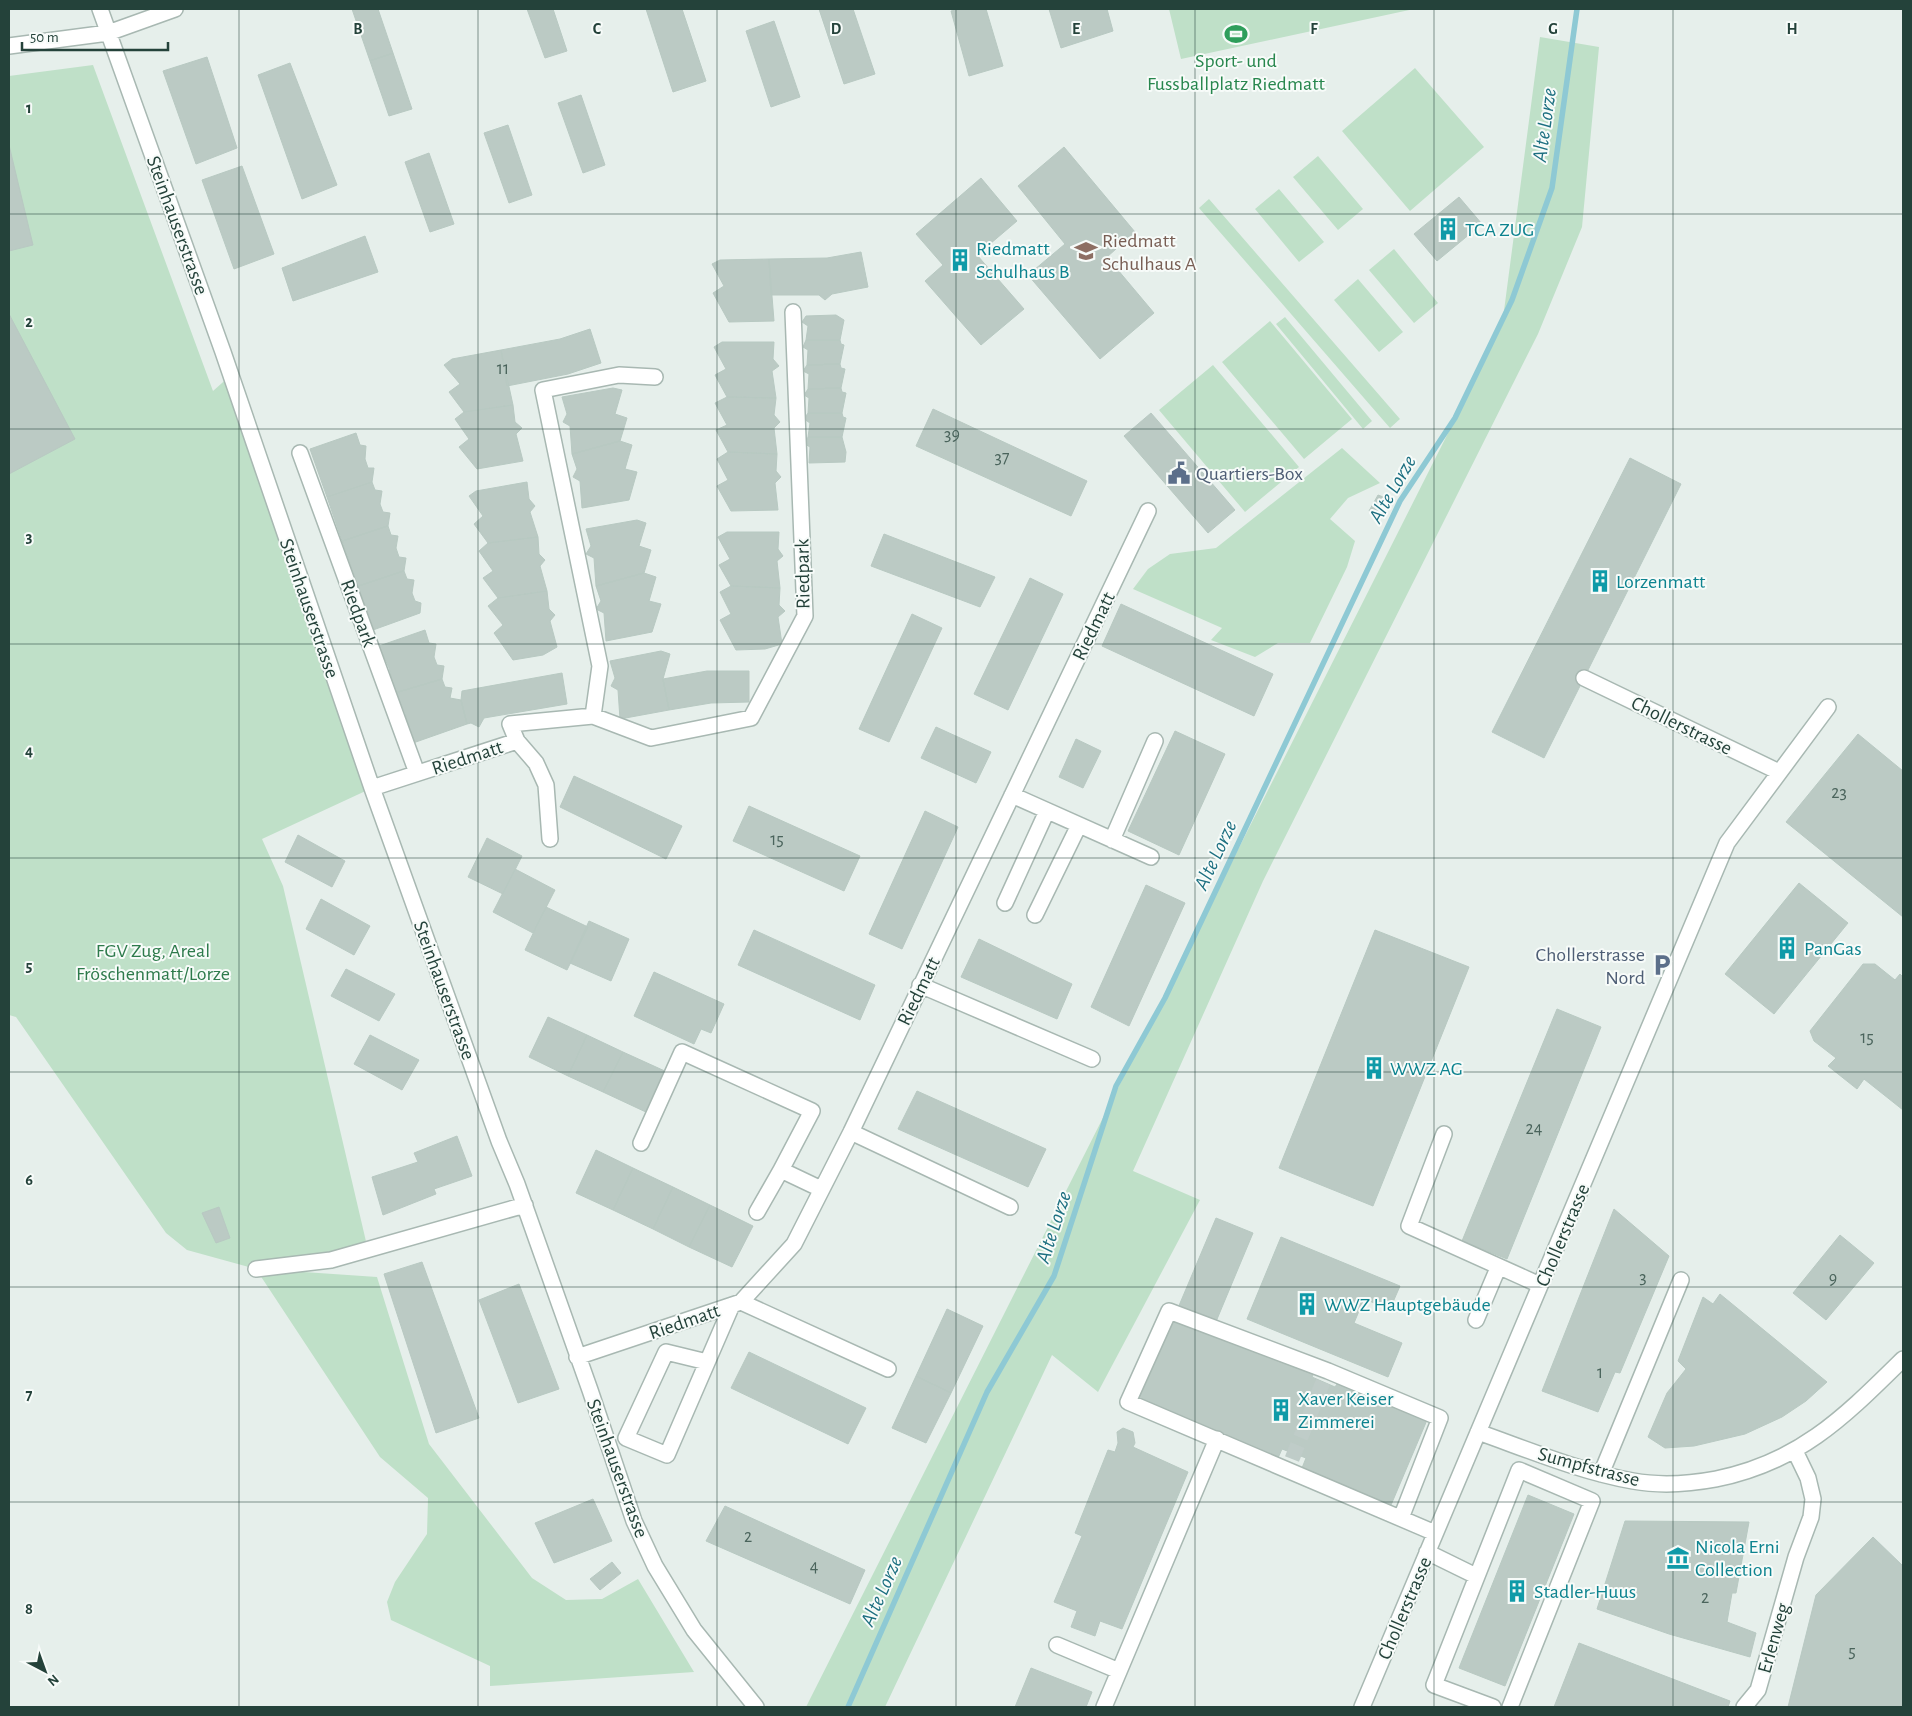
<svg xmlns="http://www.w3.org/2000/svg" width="1912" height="1716" viewBox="0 0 1912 1716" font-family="'Alegreya Sans',sans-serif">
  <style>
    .green { fill: #bfe0c8 }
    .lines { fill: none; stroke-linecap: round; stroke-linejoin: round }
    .stream { stroke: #8ec9d4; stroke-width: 5.5 }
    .building { fill: #bbcac4; stroke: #b8c9c2 }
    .minor-tunnel { stroke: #bfccc8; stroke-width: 15; stroke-dasharray: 15 8; stroke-linecap: butt }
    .minor-casing { stroke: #a8b8b2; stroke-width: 18 }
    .minor { stroke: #fff; stroke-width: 15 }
    .grid { fill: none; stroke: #24423a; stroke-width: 1; stroke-opacity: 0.55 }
    .labels { text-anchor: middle; stroke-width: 4; stroke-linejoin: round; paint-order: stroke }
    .number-label { font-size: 18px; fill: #4a645c }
    .leisure-label { font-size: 20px; fill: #27864d; stroke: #f7fbf9 }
    .street-label { font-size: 20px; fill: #24423a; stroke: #f7fbf9 }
    .culture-label { font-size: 20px; fill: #0d838f; stroke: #f7fbf9; text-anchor: start }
    .education-label { font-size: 20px; fill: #785e54; stroke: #f7fbf9; text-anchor: start }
    .service-label { font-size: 20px; fill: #4e5e75; stroke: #f7fbf9; text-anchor: start }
    .park-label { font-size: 20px; fill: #2d7a4b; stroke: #f7fbf9 }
    .water-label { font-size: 21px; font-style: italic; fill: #1c6f80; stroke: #f7fbf9 }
    .grid-label { font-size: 16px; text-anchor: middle; font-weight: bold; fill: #24423a; stroke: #f7fbf9; stroke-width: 4; stroke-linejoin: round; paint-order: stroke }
  </style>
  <rect width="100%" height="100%" fill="#e6efeb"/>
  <!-- green -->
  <path class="green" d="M1169,9h245l-233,50z
    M1540,37l59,10 -17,180 -44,107 -275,547 -130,290 67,29 -102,192 -46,-37 -167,352h-79l696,-1381z
    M93,65l120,326 18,-16 141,413 -110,51 21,47 85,364 -108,19 117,8 52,167 103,134 34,22 36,-1 36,-20 56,93 -204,14v-20l-99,-46 -4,-18 8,-20 32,-48 1,-36 -48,-41 -124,-188 -69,-19 -21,-17 -150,-216 -7,-2v-939z
    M1415,68l69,79 -74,64 -68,-80z
    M1318,156l45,53 -25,21 -45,-53z
    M1279,189l45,53 -25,20 -44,-53z
    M1209,199l191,220 -10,9 -191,-220z
    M1394,249l44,54 -24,20 -45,-53z
    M1358,279l45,53 -24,20 -45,-52z
    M1285,317l87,104 -9,8 -87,-105z
    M1270,321l82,98 -48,40 -82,-97z
    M1213,365l86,102 -54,45 -86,-102z
    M1342,448l38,35 -32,15 -18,21 25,22 -8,26 -37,76h-32l-23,14 -44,-17 11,-12 -89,-39 15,-20 22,-15 46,-6z"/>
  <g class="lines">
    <!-- stream -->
    <path class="stream" d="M848,1707l139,-315 67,-116 62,-190 49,-88 235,-497 55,-83 57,-118 40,-112 25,-179"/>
  </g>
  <!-- building -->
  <path class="building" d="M352,9h26l15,44 -23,8z
    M527,9h26l14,42 -22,7z
    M646,9h36l24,72 -33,11z
    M819,9h34l22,65 -31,10z
    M960,9h26l17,57 -34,10 -18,-65z
    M1049,9h58l6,22 -52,17z
    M774,21l26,76 -29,10 -25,-76z
    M393,53l19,56 -23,7 -19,-55z
    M207,57l30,91 -41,16 -33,-93z
    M290,63l47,122 -35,14 -44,-124z
    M581,95l24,70 -22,8 -25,-70z
    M508,125l24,70 -23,8 -25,-70z
    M9,145l24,100 -24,6z
    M1064,147l71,85 -28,25 47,56 -54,46 -72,-84 37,-31 -47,-58z
    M429,153l25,71 -24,8 -25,-70z
    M242,166l32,88 -40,15 -32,-89z
    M981,178l36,43 -40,34 47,54 -43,36 -56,-64 18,-16 -27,-31z
    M1459,197l23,27 -45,37 -23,-27z
    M365,236l13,36 -85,29 -11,-33z
    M861,252l7,35 -36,7 -7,6 -6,-5h-48l-2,-36 58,-1z
    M769,259l5,62 -45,1 -16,-29 11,-7 -12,-22 8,-4z
    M9,314l66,125 -66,35z
    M836,315l8,5 -4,20h-34l2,-14 -6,-4 4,-6z
    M590,329l11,34 -33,11 -61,12 -6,-36 59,-11z
    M806,340h34l1,4 3,1 -4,19 -33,1 1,-15 -5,-3z
    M722,342h52l-1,17 6,7 -7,5 4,27 -49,-1 -12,-22 11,-6 -12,-22z
    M501,350l12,55 -49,7 -15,-20 11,-8 -16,-19 8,-6z
    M840,364l1,4 4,1 -4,19 -33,1 1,-15 -6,-3 4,-6z
    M613,388l9,2 -7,24 12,4 -7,23 -48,13 -2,-28 -7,-4 4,-8 -5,-17z
    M841,388l1,4 4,1 -4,20h-34l1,-15 -5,-3 4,-6z
    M727,397l49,1 -2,17 6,7 -6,6 3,26 -49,-2 -12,-22 11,-5 -12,-22z
    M513,405l2,17 7,6 -6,6 7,27 -46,8 -18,-22 10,-8 -14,-20 9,-7z
    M933,409l154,72 -16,35 -155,-70z
    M808,413h34l1,4 3,1 -4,19h-34l2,-14 -6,-4z
    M1151,413l84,97 -27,23 -84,-97z
    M356,433l4,12 6,1 -1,13 3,9h6l-2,14 -45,15 -17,-48z
    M808,437h34l4,15 -1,10 -36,1 1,-16 -5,-3z
    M620,441l12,4 -7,24 12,3 -8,28 -47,8 -2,-27 -7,-4 4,-8 -5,-15z
    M728,452l49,2 -1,17 5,6 -6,6 3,27 -47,1 -14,-25 11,-6 -11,-21z
    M1630,458l51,26 -137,274 -52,-26z
    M372,482l3,8 7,1 -2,13 3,8 7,1 -2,13 -46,15 -15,-44z
    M527,482l2,17 6,7 -5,6 8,25 -50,6 -14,-19 9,-8 -14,-20 7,-5z
    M1378,495l8,3 -9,17 -8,-4z
    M637,520l9,3 -7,23 12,4 -7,23 -48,13 -2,-28 -8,-4 5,-8 -5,-17z
    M388,526l3,9 7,1 -2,12 3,9 7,1 -2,13 -46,15 -16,-45z
    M727,532h52l-1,17 5,7 -6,5 3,27 -49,-2 -12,-21 11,-6 -12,-22z
    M884,534l111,43 -15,30 -109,-41z
    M538,537l1,17 6,6 -5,6 7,25 -49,7 -15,-20 10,-7 -14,-20 9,-8z
    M404,571l3,8 7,1 -2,13 3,8 6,2 -1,10 -47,17 -15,-44z
    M644,573l12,4 -7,24 12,3 -9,28 -46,9 -2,-28 -8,-4 5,-8 -5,-15z
    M1030,578l33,16 -55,116 -34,-16z
    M731,586l49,2 -1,17 6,6 -7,6 4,27 -17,5 -29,1 -16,-30 11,-6 -11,-22z
    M547,591l2,18 6,6 -5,6 7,26 -14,8 -30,5 -19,-27 9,-8 -15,-19 10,-8z
    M1121,604l152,70 -19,42 -152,-70z
    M912,614l30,14 -53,114 -30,-13z
    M425,630l4,13 7,1 -2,13 3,8 7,1 -2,13 -47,14 -6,-25 -10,-22z
    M661,651l9,3 -7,25 6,31 -49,9 -2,-29 -7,-4 4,-8 -5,-17z
    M707,671h42v31l-38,1 -42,7 -6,-31z
    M562,673l5,31 -83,14 -5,9 -8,-4 -4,1 -6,-24 1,-9z
    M442,679l3,8 7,1 -2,10 11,2 6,24 -54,19 -8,-30 -10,-20z
    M936,727l55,25 -15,31 -55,-25z
    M1175,731l50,23 -46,101 -51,-24z
    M1858,734l45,37v146l-117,-95z
    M1076,739l25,12 -18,37 -24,-11z
    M574,776l108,50 -16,33 -106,-52z
    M749,806l111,50 -16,35 -111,-50z
    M925,811l33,16 -56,122 -33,-15z
    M298,835l47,26 -13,26 -47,-25z
    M487,838l35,18 -19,38 -35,-17z
    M515,869l40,21 -22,43 -40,-21z
    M1799,883l49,40 -74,91 -49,-40z
    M1146,885l39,18 -56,123 -38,-19z
    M321,899l49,27 -16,29 -48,-26z
    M546,907l42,20 -21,43 -42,-20z
    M589,921l40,18 -18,42 -41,-18z
    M754,930l121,55 -15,35 -122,-55z
    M1375,930l94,37 -96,239 -94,-38z
    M979,939l93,45 -15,35 -96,-42z
    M1863,964h12l20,16 5,-6 3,3v133l-39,-31 -7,10 -29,-23 8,-8 -22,-17 -4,-10z
    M346,969l49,25 -16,27 -48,-25z
    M654,972l70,32 -13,29 -10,-4 -7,15 -60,-28z
    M1557,1009l44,18 -94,232 -45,-18z
    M548,1017l39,18 -19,41 -39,-19z
    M370,1035l49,25 -17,30 -48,-26z
    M587,1035l36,17 -20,40 -35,-16z
    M623,1052l44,20 -19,41 -45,-21z
    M917,1091l129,58 -18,38 -130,-58z
    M457,1136l15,40 -38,13 2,5 -53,21 -11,-38 46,-15 -4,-9z
    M596,1150l37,18 -20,42 -37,-17z
    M633,1168l40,19 -20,42 -40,-19z
    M673,1187l37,18 -21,42 -36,-18z
    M710,1205l43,21 -21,41 -43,-20z
    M219,1207l11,31 -14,5 -14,-30z
    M1614,1209l55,47 -49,117 -5,-1 -17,40 -56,-21z
    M1216,1218l37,15 -38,91 -37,-16z
    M1840,1235l34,28 -48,57 -33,-27z
    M1281,1237l119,49 -10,23 -26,-10 -10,24 48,20 -14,34 -141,-58z
    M422,1262l57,156 -43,15 -52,-159z
    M519,1284l40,105 -41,14 -39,-103z
    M1720,1294l107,88 -21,19 -24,16 -37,17 -51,12 -29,2 -17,-11 19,-44 19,-24 -8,-8 25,-64 10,7z
    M947,1309l36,17 -32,67 -35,-17z
    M1172,1316l142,57 -2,4 23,10 2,-3 90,36 -36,85 -89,-37 4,-10 -24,-9 -4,9 -141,-58z
    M749,1352l117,56 -18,36 -117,-56z
    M916,1376l35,17 -25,50 -34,-15z
    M1123,1428l10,4 2,11 -2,4 55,25 -66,157 -22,-8 -5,15 -24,-9 6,-16 -23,-9 28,-66 -7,-3 33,-83 7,2 3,-9 -1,-11z
    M1528,1495l46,19 -69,172 -46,-18z
    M593,1499l19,42 -58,22 -19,-40z
    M725,1506l140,64 -15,34 -144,-63z
    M1625,1521l124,1 -13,71h-4l-5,29 29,11 -6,24 -81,-23 -72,-25z
    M1873,1537l30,29v141h-115l28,-112z
    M612,1562l9,11 -21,17 -10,-11z
    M1579,1643l151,58 -2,6h-174z
    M1031,1668l61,24 -6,15h-71z"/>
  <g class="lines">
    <!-- minor-tunnel -->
    <path class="minor-tunnel" d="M1292,1459l31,-77"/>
    <defs>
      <path id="minor" d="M100,9l123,343 149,436 127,353 18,43 73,206 44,131 21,45 39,64 62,77
        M9,46l99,-13 67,-24
        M300,453l117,320
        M1584,678l195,94
        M593,716l7,-50 -57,-276 76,-15 36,2
        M517,741l-7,-17 83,-8 58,22 100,-20 54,-102 -12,-304
        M372,788l145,-47 19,22 10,22 4,54
        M1012,795l139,62
        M1112,840l43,-99
        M1005,903l42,-92
        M1035,915l44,-90
        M920,985l172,74
        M851,1132l159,75
        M1444,1134l-35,92 131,59
        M641,1143l41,-91 130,59 -31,59 40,19
        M757,1212l24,-42
        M256,1269l75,-9 194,-55
        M741,1302l147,67
        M1476,1320l22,-52
        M577,1357l164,-55 53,-58 57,-112 297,-621
        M707,1362l-41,-10 -40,86 41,17 65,-150
        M1478,1432c51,18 103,40 155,49 27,5 56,3 83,-2 84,-17 128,-62 187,-120
        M1601,1474l80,-194
        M1401,1518l39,-100 -112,-47 -159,-60 -41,91 307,131
        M1427,1552l49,24
        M1057,1645l62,26
        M1104,1707l113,-268
        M1362,1707l365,-864 101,-136
        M1493,1707l-59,-22 85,-215 73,31 -82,206
        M1744,1707l14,-17 38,-133 15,-40 2,-18 -5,-21 -13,-27"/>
    </defs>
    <!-- minor casing -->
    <use href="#minor" class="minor-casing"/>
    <!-- minor -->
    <use href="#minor" class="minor"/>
  </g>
  <!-- grid -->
  <path class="grid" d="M239,9v1698M478,9v1698M717,9v1698M956,9v1698M1195,9v1698M1434,9v1698M1673,9v1698M9,214h1894M9,429h1894M9,644h1894M9,858h1894M9,1072h1894M9,1287h1894M9,1502h1894"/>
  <!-- icons -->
  <defs>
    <symbol id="stadium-bare" viewBox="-9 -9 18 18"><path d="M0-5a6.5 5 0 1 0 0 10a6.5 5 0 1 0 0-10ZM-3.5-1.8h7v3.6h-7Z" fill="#2e9e5b" stroke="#f7fbf9" stroke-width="2.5" paint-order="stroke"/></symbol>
    <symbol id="building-bare" viewBox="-9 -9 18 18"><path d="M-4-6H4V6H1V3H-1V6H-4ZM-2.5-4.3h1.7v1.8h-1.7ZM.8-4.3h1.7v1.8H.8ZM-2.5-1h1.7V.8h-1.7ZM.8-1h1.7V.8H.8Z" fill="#0f9aa8" stroke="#f7fbf9" stroke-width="2.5" paint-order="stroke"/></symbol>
    <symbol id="school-bare" viewBox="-9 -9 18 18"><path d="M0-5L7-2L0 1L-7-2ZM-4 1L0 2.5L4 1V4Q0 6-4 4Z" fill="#8d6e63" stroke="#f7fbf9" stroke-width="2.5" paint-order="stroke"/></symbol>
    <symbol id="civic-bare" viewBox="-9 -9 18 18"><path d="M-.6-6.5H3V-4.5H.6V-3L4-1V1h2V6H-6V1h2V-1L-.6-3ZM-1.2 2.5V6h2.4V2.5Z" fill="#5c6f8a" stroke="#f7fbf9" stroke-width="2.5" paint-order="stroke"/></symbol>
    <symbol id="parking-bare" viewBox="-9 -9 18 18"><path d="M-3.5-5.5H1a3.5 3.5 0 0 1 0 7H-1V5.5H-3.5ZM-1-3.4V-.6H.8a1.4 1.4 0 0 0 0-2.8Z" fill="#5c6f8a" stroke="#f7fbf9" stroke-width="2.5" paint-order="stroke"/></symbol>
    <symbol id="museum-bare" viewBox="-9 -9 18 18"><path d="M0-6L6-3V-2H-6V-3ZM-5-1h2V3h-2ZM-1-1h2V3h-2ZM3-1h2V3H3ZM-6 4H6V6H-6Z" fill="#0f9aa8" stroke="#f7fbf9" stroke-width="2.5" paint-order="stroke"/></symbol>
  </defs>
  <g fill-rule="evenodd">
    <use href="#stadium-bare" x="1220" y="18" width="32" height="32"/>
    <use href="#building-bare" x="1432" y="213" width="32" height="32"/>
    <use href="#school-bare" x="1070" y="235" width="32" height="32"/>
    <use href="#building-bare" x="944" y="244" width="32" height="32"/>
    <use href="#civic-bare" x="1163" y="457" width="32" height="32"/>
    <use href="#building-bare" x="1584" y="565" width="32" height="32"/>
    <use href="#building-bare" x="1771" y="932" width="32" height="32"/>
    <use href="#parking-bare" x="1646" y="949" width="32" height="32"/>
    <use href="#building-bare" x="1358" y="1052" width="32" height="32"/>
    <use href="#building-bare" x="1291" y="1288" width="32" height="32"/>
    <use href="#building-bare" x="1265" y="1394" width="32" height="32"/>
    <use href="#museum-bare" x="1662" y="1542" width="32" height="32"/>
    <use href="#building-bare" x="1501" y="1575" width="32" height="32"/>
  </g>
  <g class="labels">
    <!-- number labels -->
    <g class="number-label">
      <text x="503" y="374">11</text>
      <text x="952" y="440">39</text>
      <text x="1002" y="463">37</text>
      <text x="1839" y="798">23</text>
      <text x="777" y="845">15</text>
      <text x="1867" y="1043">15</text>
      <text x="1534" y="1134">24</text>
      <text x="1643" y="1283">3</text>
      <text x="1833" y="1284">9</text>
      <text x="1600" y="1378">1</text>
      <text x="748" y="1542">2</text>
      <text x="814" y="1572">4</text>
      <text x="1705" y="1603">2</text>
      <text x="1852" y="1657">5</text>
    </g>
    <!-- leisure labels -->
    <g class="leisure-label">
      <text x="1236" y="67">Sport- und<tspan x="1236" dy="23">Fussballplatz Riedmatt</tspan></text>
    </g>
    <!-- street labels -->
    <g class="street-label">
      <text transform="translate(178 225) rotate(70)" y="7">Steinhauserstrasse</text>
      <text transform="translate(802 574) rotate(-91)" y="7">Riedpark</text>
      <text transform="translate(310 608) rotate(71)" y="7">Steinhauserstrasse</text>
      <text transform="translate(359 613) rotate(70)" y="7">Riedpark</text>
      <text transform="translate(1093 626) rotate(-64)" y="7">Riedmatt</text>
      <text transform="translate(1682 725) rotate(26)" y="7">Chollerstrasse</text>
      <text transform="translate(467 757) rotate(-18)" y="7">Riedmatt</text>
      <text transform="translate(445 990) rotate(70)" y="7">Steinhauserstrasse</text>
      <text transform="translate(918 991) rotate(-64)" y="7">Riedmatt</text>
      <text transform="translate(1562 1235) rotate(-67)" y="7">Chollerstrasse</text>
      <text transform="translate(684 1321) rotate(-19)" y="7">Riedmatt</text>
      <text transform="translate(1589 1466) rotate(15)" y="7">Sumpfstrasse</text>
      <text transform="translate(618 1468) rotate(70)" y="7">Steinhauserstrasse</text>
      <text transform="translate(1404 1608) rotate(-67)" y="7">Chollerstrasse</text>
      <text transform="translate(1773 1638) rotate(-74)" y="7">Erlenweg</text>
    </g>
    <!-- culture labels -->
    <g class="culture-label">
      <text x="1465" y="236">TCA ZUG</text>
      <text x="976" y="255">Riedmatt<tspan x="976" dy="23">Schulhaus B</tspan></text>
      <text x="1616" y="588">Lorzenmatt</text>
      <text x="1804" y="955">PanGas</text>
      <text x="1390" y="1075">WWZ AG</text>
      <text x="1324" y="1311">WWZ Hauptgebäude</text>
      <text x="1298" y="1405">Xaver Keiser<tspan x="1298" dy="23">Zimmerei</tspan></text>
      <text x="1695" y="1553">Nicola Erni<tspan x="1695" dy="23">Collection</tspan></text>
      <text x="1534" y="1598">Stadler-Huus</text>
    </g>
    <!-- education labels -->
    <g class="education-label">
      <text x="1102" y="247">Riedmatt<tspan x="1102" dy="23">Schulhaus A</tspan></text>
    </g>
    <!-- service labels -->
    <g class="service-label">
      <text x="1196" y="480">Quartiers-Box</text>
      <text x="1645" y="961" text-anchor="end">Chollerstrasse<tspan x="1645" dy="23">Nord</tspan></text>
    </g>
    <!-- park labels -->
    <g class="park-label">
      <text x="153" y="957">FGV Zug, Areal<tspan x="153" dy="23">Fröschenmatt/Lorze</tspan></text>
    </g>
    <!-- water labels -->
    <g class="water-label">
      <text transform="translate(1544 125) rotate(-82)" y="7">Alte Lorze</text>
      <text transform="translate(1392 489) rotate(-60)" y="7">Alte Lorze</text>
      <text transform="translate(1215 855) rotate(-65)" y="7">Alte Lorze</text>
      <text transform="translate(1053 1227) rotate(-72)" y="7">Alte Lorze</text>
      <text transform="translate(881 1591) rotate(-66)" y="7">Alte Lorze</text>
    </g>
  </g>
  <g class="grid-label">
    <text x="358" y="34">B</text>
    <text x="597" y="34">C</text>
    <text x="836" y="34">D</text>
    <text x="1076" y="34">E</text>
    <text x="1314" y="34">F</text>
    <text x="1553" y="34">G</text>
    <text x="1792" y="34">H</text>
    <text x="29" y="113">1</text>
    <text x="29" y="327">2</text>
    <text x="29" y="542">3</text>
    <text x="29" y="756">4</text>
    <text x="29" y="971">5</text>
    <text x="29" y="1185">6</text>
    <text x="29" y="1400">7</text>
    <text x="29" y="1614">8</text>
  </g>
  <!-- border -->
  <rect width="1912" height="1716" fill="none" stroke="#24423a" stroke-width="20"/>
  <!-- north arrow -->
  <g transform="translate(45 1671) rotate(139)" stroke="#f7fbf9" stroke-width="4" paint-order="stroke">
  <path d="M0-4L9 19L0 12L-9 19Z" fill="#24423a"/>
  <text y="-8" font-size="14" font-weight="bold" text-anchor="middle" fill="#24423a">N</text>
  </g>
  <!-- scale -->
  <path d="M22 42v8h146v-8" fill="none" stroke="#24423a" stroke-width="2.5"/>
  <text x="30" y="42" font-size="15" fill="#24423a" stroke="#f7fbf9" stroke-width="4" paint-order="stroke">50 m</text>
</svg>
